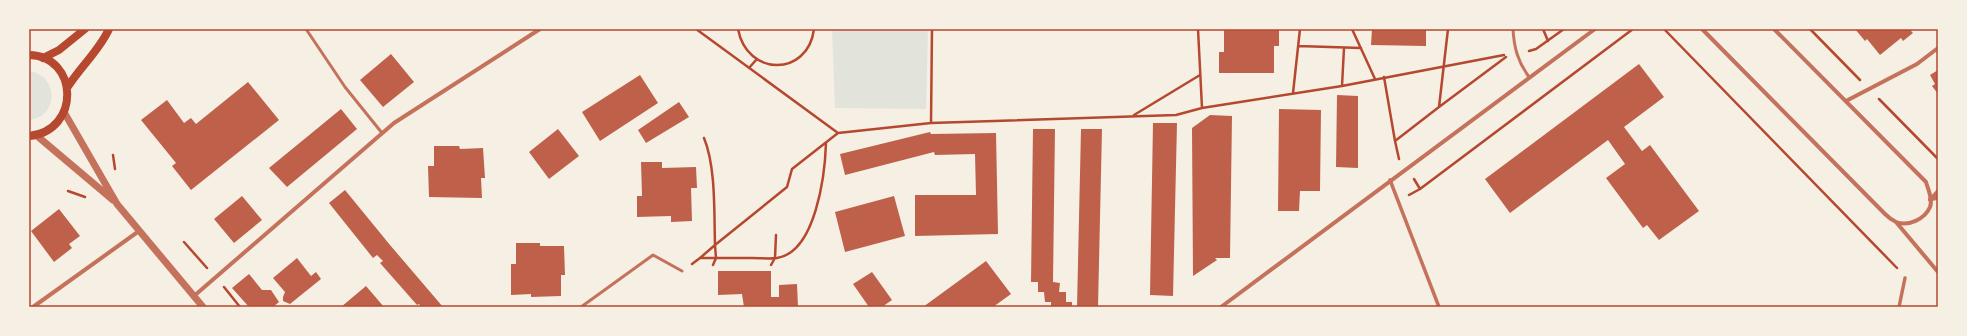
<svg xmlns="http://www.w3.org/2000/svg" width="1967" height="336" viewBox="0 0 1967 336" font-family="'DejaVu Sans',sans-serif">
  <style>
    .green { fill: #e2e4dc }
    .building { fill: #bf614a }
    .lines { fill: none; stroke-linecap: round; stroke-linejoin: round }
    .path { stroke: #b5482f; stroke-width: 2.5 }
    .service { stroke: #c5725c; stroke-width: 3 }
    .pedestrian { stroke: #c5725c; stroke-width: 3.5 }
    .minor { stroke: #c5725c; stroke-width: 4 }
    .tertiary { stroke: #c5725c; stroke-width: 7 }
    .secondary { stroke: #b5482f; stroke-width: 8 }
    .neatline { fill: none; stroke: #b5482f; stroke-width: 1.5 }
  </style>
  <rect width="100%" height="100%" fill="#f6efe4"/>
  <!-- green -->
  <path class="green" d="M832,29h96l-2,80 -91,-1z
    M29,71c30,4 30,46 0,49z"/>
  <!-- building -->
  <path class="building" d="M1224,29h55v17h-5v27h-55v-21h5z
    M1372,29h54v17l-55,-1z
    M1855,29h58l-2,2 2,2 -10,8 -2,-3 -21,17 -13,-16 -2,2z
    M391,54l23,28 -31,25 -23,-27z
    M1639,64l25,33 -40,30 18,24 8,-6 49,66 -40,29 -12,-15 -4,3 -37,-50 19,-14 -17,-24 -98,73 -25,-34z
    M1938,70v24l-6,-8 3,-2 -5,-9z
    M640,75l18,28 -58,38 -18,-29z
    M248,82l31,38 -88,70 -19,-24 4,-3 -35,-43 26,-20 17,23 7,-5 5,6z
    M1337,95l21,1v72l-22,-1z
    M679,102l10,15 -43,26 -8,-13z
    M341,109l16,20 -70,58 -18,-19z
    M1279,109l42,1 -1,81h-20l-1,20h-21z
    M1210,115l22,1 -2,142h-15l2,2 -24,16 -1,-148z
    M1153,123h24l-4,173 -23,-1z
    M558,129l21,27 -30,23 -20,-27z
    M1033,129h22l-2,153 7,1 -1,9h7v10h6v5h-21v-5h-6l-1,-10h-6v-10h-7z
    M1081,129h21l-4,178h-21z
    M930,132l1,2 65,-1 2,101 -83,2v-41h61l-1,-41 -40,1 -1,-3 -89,23 -5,-21z
    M434,146h25l1,3 23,-1 2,30h-4l1,20 -53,-1 -1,-31h6z
    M641,162h21v6l34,-1 1,21h-6l1,33 -21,1v-6l-34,1v-21h5z
    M345,190l45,55 53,62h-22l-2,-3 -2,1 -37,-42 3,-2 -6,-6 -4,3 -44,-55z
    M242,196l20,24 -28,23 -20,-24z
    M894,196l11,40 -60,16 -10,-40z
    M59,209l21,27 -11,8 3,4 -18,14 -23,-31z
    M516,243h24v3h24l1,29h-4v21l-30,1v-3l-20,1v-31h5z
    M297,258l14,18 5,-4 5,7 -31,25 -7,-3v-4l2,-5 -12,-14z
    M986,261l25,33 -18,13h-70z
    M718,271h53v26h8v-12l18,-1 1,23h-54l-2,-13 -24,1z
    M872,272l20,28 -10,7h-13l-16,-23z
    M249,274l13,16h9l8,12 -6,5h-24l-17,-19z
    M366,286l18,21h-43z"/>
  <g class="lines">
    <!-- path -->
    <path class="path" d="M696,29l142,104 93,-10 245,-8 26,-7
      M738,29c9,48 70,48 76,0
      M1198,29l4,79 140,-22 162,-31
      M1352,29l23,50
      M1543,29l5,12
      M1664,29l233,239
      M1810,29l50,51
      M1298,46l63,2
      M1529,51l7,-2 28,-20
      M749,68l7,-8
      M1384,77l11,64
      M1342,86l2,-38
      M1293,93l7,-64
      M1879,99l59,60
      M1439,107l67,-50
      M1134,115l66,-40
      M931,123l1,-94
      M113,155l2,14
      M1399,159l-4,-18 44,-34 9,-78
      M1420,189l213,-160
      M68,191l17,6
      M1409,195l11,-6 -6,-10
      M184,242l23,26
      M700,258l15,-13c-1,-32 1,-78 -11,-107
      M692,264l8,-6c18,0 35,0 52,0 8,0 17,1 25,0 39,-6 48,-84 49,-115
      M713,265l3,-7 -1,-13 72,-58 5,-18 46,-36
      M771,265l4,-7 1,-23
      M224,287l16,20"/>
    <!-- service -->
    <path class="service" d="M306,29l39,58 37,46
      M1513,29c1,19 5,33 16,48
      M581,307l72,-52 29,16"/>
    <!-- pedestrian -->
    <path class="pedestrian" d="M1390,180l49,127
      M1899,307l6,-29"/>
    <!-- minor -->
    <path class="minor" d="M1702,29l183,185c3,3 7,6 11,8 12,5 29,-3 34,-15 3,-8 -2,-18 -4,-25l-152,-153
      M1846,101l71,-37 21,-16
      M1930,199l8,-1
      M1930,200l8,-9
      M1896,222l42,50
      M194,296l200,-173 146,-94
      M33,307l106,-76
      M1221,307l374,-278"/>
    <!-- tertiary -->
    <path class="tertiary" d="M64,112l53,92 86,103
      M36,135l77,65"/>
    <!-- secondary -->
    <path class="secondary" d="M29,55c50,1 52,76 0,81
      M43,58l16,-8 26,-21
      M67,88c13,-21 32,-37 42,-59"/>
  </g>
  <!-- border -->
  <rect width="1967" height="336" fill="none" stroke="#f6efe4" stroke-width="60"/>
  <rect x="30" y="30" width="1907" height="276" class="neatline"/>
</svg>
